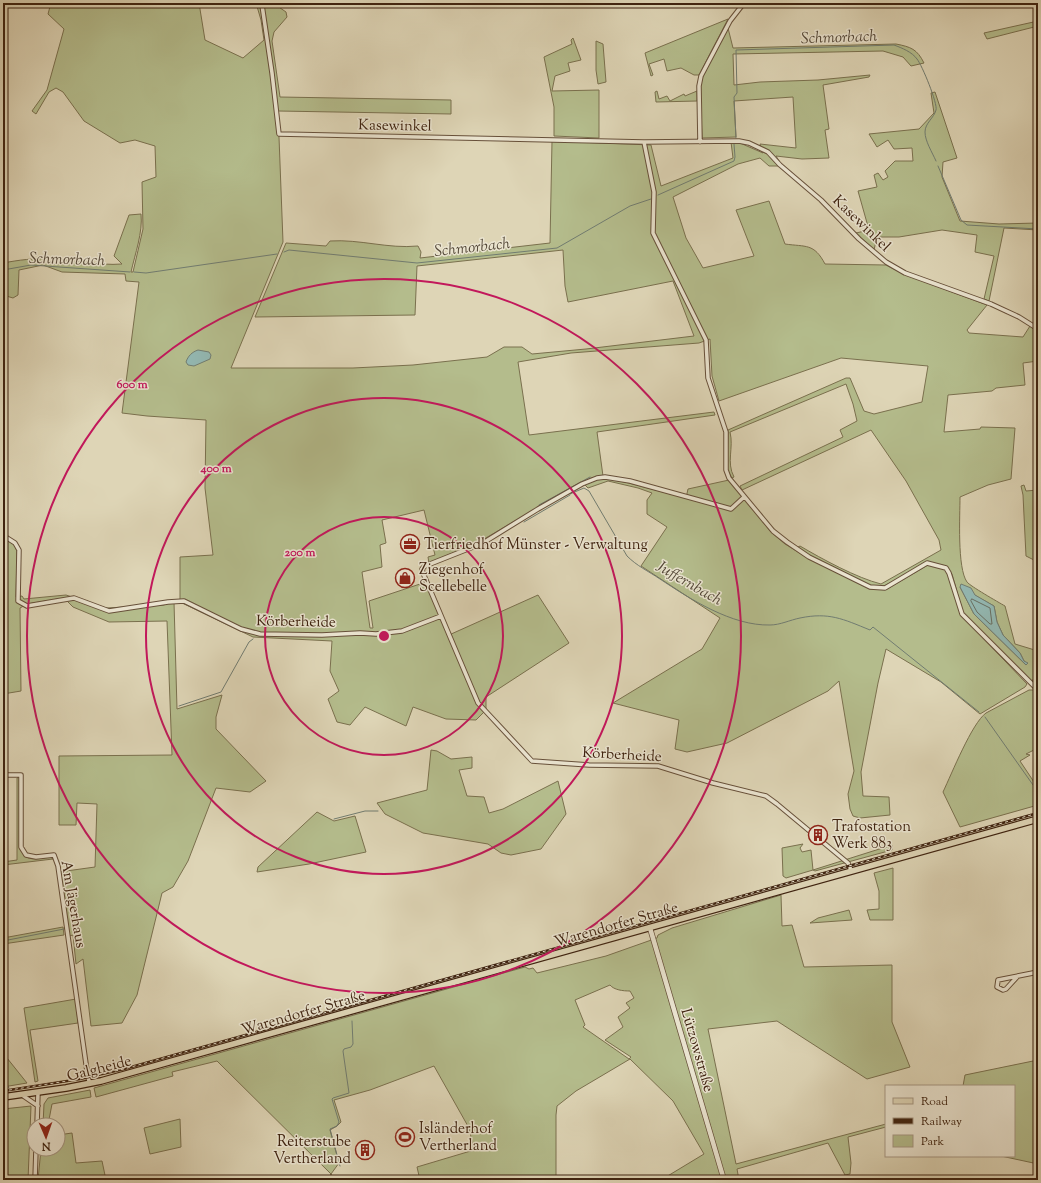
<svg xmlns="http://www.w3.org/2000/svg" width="1041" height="1183" viewBox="0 0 1041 1183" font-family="'Sorts Mill Goudy',serif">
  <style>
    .green { fill: #b4bc8c; stroke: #7a704e; fill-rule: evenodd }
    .water { fill: #93b8b2; stroke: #717c71 }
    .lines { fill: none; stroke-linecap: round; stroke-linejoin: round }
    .shore { stroke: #696e61; stroke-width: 1 }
    .stream { stroke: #717c71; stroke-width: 1 }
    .minor-casing { stroke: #67503a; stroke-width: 5.5 }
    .tertiary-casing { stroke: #67503a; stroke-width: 6 }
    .primary-casing { stroke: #3f2310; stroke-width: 8 }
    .minor { stroke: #eae4d0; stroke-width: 3.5 }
    .tertiary { stroke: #eae4d0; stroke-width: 4.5 }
    .primary { stroke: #ded5b6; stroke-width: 5.5 }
    .rail-casing { stroke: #3f2310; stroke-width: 2.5 }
    .rail { stroke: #eae4d0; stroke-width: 1; stroke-dasharray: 3; stroke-linecap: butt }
    .ring { fill: none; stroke: #c2185b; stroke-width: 2 }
    .labels { text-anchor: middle; stroke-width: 3; stroke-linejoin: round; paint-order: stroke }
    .street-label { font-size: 15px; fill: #3f2310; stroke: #eae4d0 }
    .poi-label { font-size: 15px; fill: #3f2310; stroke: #eae4d0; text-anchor: start }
    .water-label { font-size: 16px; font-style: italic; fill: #544838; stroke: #eae4d0 }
    .centre { fill: #c2185b; stroke: #eae4d0; stroke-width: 2 }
    .ring-label { font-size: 12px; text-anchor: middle; font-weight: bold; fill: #c2185b; stroke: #eae4d0; stroke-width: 3; stroke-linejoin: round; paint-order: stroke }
  </style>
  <rect width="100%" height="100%" fill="#ded5b6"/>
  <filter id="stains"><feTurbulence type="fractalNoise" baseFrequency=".005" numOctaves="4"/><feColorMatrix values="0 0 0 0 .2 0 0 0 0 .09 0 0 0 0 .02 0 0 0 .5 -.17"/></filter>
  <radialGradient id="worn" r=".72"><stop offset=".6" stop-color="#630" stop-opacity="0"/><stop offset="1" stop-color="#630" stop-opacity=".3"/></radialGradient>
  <!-- green -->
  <path class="green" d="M51,3h148l6,37 38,18 21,-18 -3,-20 -5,-17h17l13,9 1,5 -13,15 -2,9 8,56 171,3v14l-173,-3 5,131 -52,126h122l60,-3 74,-8 17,-10h18l10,7 54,-5 108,-13 -21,-55 -105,21 -3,-16 -2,-36 -146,16 -2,49 -160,2 31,-74 40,3 4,-5c30,-2 58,8 88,5l3,6 -1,6 130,-15 2,-102 99,4 10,41 72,-28 -2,-16 9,1 23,10 -3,-9 36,4 -3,-51 -59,4 2,36 -34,1 -2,-51 3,-11 25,-48 5,20 163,-4c15,3 21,5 28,19l-13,3 -8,-9 -20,-6 -150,3 1,31 26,-3 58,-2 52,-5 -1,2 -46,8 6,44 -4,1 4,28 -27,1 -26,-3 5,8 -2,2h-10l-9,-8 -22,6 -65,33 13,41 17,30 51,-12 -18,-46 33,-9 16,43c21,3 29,-1 40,20l61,1 18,9 83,31 -20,25 2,3 54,4 7,-11 8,5v30l-15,2 2,22 -29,3 -4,3 -44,4 -4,37 36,-3 1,-2 34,1 -4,51 -23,6 -28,12c0,18 -3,71 7,85 3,4 31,20 38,24l10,38 23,7v24h-3l-3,7 -69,-69 -11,-39 -6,-8 -18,-4 -44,24h-14l-61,-31 -11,-8 2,-1c22,13 57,32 81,38l60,-34 -2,-10 -33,-59 -35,-51 -129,60 -2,-4 103,-49 -3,-7 17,-9 -4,-17 -7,-20 -116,48c4,16 -4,30 4,45l-2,1 -5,-9 1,-39 118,-52h4l14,33 10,3 48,-12 6,-36 -87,-8 -122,43 -7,-25 -2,-37 -11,4 -128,10 -53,9 11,73 185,-23 1,3 -118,17 6,44 -12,2 -10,5 -44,25 -58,34 -50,21 -1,-6 7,-2 -11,-45 -42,10 4,23 -6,2 2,22 -20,5 8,56h3l-4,-27 57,-19 23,53 89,-40 31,48 -83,54v13l-10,10 -30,-1 -33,-12 -7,19 -41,-19 -15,18 -13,-3 -9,-23 11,-8 -9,-20 2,-30 -79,-4 -73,-35v-45l33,-2 -8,-67 1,-68 -59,-4 -25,-3 17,-131 -13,-1 -1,-7 -63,-2 -19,-7 -24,5 -1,25 -5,3 -10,-3v-32c16,-3 31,-5 47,-4 24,0 48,7 72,5l-8,-8 15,-41 12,-1c2,18 -6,40 -10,58h2l10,-43 -1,-47 14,-5 -1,-31 -20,-6 -15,3 -36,-22 -21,-29 -7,-4 -7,4 -13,22 -4,-3 15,-21 17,-61 -16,-15zM960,587l34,19 3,16 6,13 17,18 6,12 -52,-51z
    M728,19l-29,56h-5l-13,-7 -14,3 -3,-12 -15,5 4,11 -2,1 -6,-23z
    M1038,21v5l-51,13 -3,-6z
    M573,38l8,22 -13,3 2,8 -15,5 -3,15 47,-1v48l-45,-2v-29l-10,-50 28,-13 -1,-4z
    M596,41l7,3 3,38 -8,2 -2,-14z
    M657,91l2,8 8,-3 3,5 14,-7 1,2 12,-5v10l-41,1 -1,-10z
    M935,92l22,66 -14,4 -1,15 18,44 39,3 39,-1v7l-34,-2 -15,73 -5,-2 10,-43 -19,-4 2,-17 -35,-5 -43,7h-22l-3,13 -18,-17 13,-3 -11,-39 19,-4 -3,-12 4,-2 5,7 5,-3 -3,-6 10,-10h18l-1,-13 -18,1 -6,-9 -11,7 -8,-13 50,-5 15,-16 -3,-20z
    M605,478l24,5 57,15 2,-9 41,-9 42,52 14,12 23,14 62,31h17l41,-24 16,4 4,4 13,42 66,69 -2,3 -45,27 -39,-32 -55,-33 -8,34 -17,89 2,24 26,1 1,18 -30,3 -7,-2 -3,-7 -2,-15 6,-23 -15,-90 -11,10 -101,52 -40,9 -12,-3 4,-29 -66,-17 89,-54 18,-31 -79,-52 26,-39 -20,-13v-14l5,-7 -14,-5 -30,-7 -20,7 -4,-4 14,-5z
    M1024,485l2,6 12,-1v72l-12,-6 -3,-61 -2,-9z
    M3,537l11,7 3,7 -1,46 6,-1 2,3 42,-4 40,13 58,-3 3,-2 7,-1 3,107 45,-14 -6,22v12l50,52 -16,11 -34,-4 -28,73 -15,26 -11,6 -25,102 -15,28 -31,3 -8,-67 -7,5 -3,-29 -4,1 -10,-64 36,-5 2,-63 -20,-1 -1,22h-17v-69l113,-1 -5,-134 -58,1 -36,-15 -9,-9 -37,6 -7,4 1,83 -18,3z
    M1029,690h7l2,3v55l-12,6 4,1 -10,6 18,27v17l-78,22 -17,-35c9,-19 29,-69 43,-79z
    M431,750l6,1 14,8 21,-2v11l-13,2 8,26 17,1 5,16 14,-4 55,-28 8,33 -25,35 -30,6 -10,-2 -13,-9 -65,-11 -38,-19 -8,-11 50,-13z
    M19,777l2,5 -1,64c5,18 15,12 30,11l3,2 -50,6v-3l14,-2v-82z
    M317,812l17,9 21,-5 11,36 -57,12 -52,8 1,-5z
    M803,844l-3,4 2,4 9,-2 2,20 79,-25v5l-77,21 -2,-1 -27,8 -3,-2 -1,-28z
    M893,868v52h-23l-3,-10 12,-1v-18l-5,-18z
    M781,895l1,31 10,-1 12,42 88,-2v57l18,45 -43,12 -90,-58 -69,8 28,135 150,-40v3l-38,10 3,26 -1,11 -5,1 -17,-32 -91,26 2,11h-78l43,-26 -31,-53 -43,-42 -54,32 -19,15 -1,9v65h-136l-3,-13 57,-17 -5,-22 -35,-62 -64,24 -36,10 7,22 -4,4 -7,4 9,33 -8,11 3,6h-7l4,-6 -114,-113 -45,11 1,4 -77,21 -2,-9 431,-121 4,2 4,-1 4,5 69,-17 51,-18 1,-3 14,-7zM610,985c4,5 13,6 20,6l4,7 -8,5 4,5 -12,9 5,10 -18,13 26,17 -2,2 -46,-32 2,-2 -10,-25z
    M849,910l3,10 -42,3 8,-5z
    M63,927l1,8 -61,9v-6z
    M76,999l2,24 -48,7 8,51 -3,1 -11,-74z
    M3,1055l4,3 20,25 -24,4z
    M1038,1060v104l-37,-8h13v-70h-51l2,-11z
    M90,1090l1,7 -39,7 -4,21h-5l1,-21 4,-6z
    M31,1106l-3,74h-25v-71z
    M180,1119l1,28 -31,7 -6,-26z
    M72,1133l4,30 26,-2 4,19h-68l3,-31h17v-14z"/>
  <!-- water -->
  <path class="water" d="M198,350l11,2 2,3 -1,4 -16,7 -6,-1 -2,-3c2,-6 6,-10 12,-12z
    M961,584l10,4 4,7 19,11 3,16 6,13 17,18 4,8 4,2 -2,2 -52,-51 -14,-27z"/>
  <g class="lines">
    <!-- shore -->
    <path class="shore" d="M972,599l18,9 2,16h-2l-13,-12 -6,-11z"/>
    <!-- stream -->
    <path class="stream" d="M736,138l-2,-41 3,-4 -1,-43 158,-5c8,3 18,7 23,14 5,6 21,45 19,51 -2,8 -11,13 -11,22 0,9 7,20 11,29
      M938,166l23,54 6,5 71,4
      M658,195l76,-34 1,-4 -1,-13
      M284,252l5,-2 128,13 140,-15 73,-42 21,-7
      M3,270l28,-5 99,7
      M134,272l12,1 131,-19
      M570,494l14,-6 5,3 38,65c10,10 21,15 33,23 30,20 72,47 110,46 10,0 20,-5 30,-7 29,-6 43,1 70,12l3,-3 106,85
      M539,505l51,-28
      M524,522l46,-27
      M179,706l42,-14 28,-50 4,-3
      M985,717l53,75
      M334,819l31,-8h13
      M3,941l61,-12
      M5,1081l4,7
      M340,1166l-10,-37 7,-3 2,-4 -7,-23 1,-1 16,-5 -6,-42 1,-2 7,-2 2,-3 -1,-23
      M331,1176l2,4"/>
    <defs>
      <path id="minor" d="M260,3l2,2 10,68 7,61 365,8 95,-1 10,2 19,9 12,13 41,35 38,39 27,23 19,11 86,31 28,13 19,12
        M644,142l10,50 -1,41 53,107 2,38 18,54v38l3,8 44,53 14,11 22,15 61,30 15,1 42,-25 19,5 3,5 13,41 76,76
        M700,142l-1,-56 2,-10 29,-55 14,-18
        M744,497l-13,12 -101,-28 -25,-4 -8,1 -15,6 -44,25 -55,34 -58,23 -3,3 1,4 55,130 54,58 57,4 69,1 55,17 53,13 11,8 71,59 3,7
        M3,534l1,2 11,7 4,7 -1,51 9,5 47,-8 35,13 59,-9 16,-1 57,28 19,5 62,1 38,-2 16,1 26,-3 39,-15
        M3,775h18v72l5,8 10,2 18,-2 4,11 30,212 2,5
        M1017,977l-11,12 -3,1 -6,-3 1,-7 40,-8
        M22,1095l16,11
        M37,1125l1,-33
        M35,1180l1,-31"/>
      <path id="tertiary" d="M650,928l74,252"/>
      <path id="primary" d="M3,1097l63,-9 35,-7 937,-262"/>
    </defs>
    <!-- minor casing -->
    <use href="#minor" class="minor-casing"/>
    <!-- tertiary casing -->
    <use href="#tertiary" class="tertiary-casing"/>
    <!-- primary casing -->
    <use href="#primary" class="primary-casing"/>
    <!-- minor -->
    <use href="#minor" class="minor"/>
    <!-- tertiary -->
    <use href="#tertiary" class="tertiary"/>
    <!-- primary -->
    <use href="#primary" class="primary"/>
    <defs>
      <path id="rail" d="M3,1091l77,-12 44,-10 914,-256"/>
    </defs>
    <!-- rail casing -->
    <use href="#rail" class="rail-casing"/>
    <!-- rail -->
    <use href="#rail" class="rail"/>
  </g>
  <!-- distance rings -->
  <g class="ring">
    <circle cx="384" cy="636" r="119"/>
    <circle cx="384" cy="636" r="238"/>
    <circle cx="384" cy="636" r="357"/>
  </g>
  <!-- icons -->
  <defs>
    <symbol id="office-ring" viewBox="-11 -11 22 22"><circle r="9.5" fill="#eae4d0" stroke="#8f2418" stroke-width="1.5"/><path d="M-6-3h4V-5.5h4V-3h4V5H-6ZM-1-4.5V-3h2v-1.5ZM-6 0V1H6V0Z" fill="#8f2418"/></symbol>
    <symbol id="shop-ring" viewBox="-11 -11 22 22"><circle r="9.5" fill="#eae4d0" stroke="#8f2418" stroke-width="1.5"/><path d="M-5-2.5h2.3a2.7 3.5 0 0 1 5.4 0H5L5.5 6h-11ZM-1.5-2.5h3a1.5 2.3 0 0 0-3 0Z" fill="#8f2418"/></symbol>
    <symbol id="building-ring" viewBox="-11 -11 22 22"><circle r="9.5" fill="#eae4d0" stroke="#8f2418" stroke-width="1.5"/><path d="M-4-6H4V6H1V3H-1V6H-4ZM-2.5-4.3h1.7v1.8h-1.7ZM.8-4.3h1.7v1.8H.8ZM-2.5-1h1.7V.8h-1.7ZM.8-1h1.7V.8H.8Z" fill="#8f2418"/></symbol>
    <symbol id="stadium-ring" viewBox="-11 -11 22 22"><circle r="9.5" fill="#eae4d0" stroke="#8f2418" stroke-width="1.5"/><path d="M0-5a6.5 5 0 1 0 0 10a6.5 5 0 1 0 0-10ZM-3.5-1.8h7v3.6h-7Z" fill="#8f2418"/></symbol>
  </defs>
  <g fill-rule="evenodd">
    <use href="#office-ring" x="399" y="533" width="22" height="22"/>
    <use href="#shop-ring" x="394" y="567" width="22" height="22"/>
    <use href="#building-ring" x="807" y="824" width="22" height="22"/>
    <use href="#stadium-ring" x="394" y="1126" width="22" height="22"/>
    <use href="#building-ring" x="354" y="1139" width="22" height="22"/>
  </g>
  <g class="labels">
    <!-- street labels -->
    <g class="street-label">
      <text transform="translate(395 125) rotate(1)" y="5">Kasewinkel</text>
      <text transform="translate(862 223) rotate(44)" y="5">Kasewinkel</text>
      <text transform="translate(296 621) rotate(1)" y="5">Körberheide</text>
      <text transform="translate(622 754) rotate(3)" y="5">Körberheide</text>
      <text transform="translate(74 904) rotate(80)" y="5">Am Jägerhaus</text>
      <text transform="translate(616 924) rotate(-16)" y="5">Warendorfer Straße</text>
      <text transform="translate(303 1012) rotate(-16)" y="5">Warendorfer Straße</text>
      <text transform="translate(698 1050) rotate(74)" y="5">Lützowstraße</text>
      <text transform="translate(99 1068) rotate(-14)" y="5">Galgheide</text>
    </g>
    <!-- poi labels -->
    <g class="poi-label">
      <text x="424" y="549">Tierfriedhof Münster - Verwaltung</text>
      <text x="419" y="574">Ziegenhof<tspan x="419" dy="17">Scellebelle</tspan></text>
      <text x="832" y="831">Trafostation<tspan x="832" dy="17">Werk 883</tspan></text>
      <text x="419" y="1133">Isländerhof<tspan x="419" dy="17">Vertherland</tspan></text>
      <text x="351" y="1146" text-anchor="end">Reiterstube<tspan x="351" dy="17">Vertherland</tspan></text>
    </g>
    <!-- water labels -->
    <g class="water-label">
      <text transform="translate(839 36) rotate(-2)" y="6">Schmorbach</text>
      <text transform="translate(472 246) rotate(-6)" y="6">Schmorbach</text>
      <text transform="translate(67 258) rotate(2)" y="6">Schmorbach</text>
      <text transform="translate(690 582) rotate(30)" y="6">Juffernbach</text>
    </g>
  </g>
  <circle cx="384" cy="636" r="6" class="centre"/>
  <g class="ring-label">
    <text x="132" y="388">600 m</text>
    <text x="216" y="472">400 m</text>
    <text x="300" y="556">200 m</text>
  </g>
  <!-- margin -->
  <rect width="1041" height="1183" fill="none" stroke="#ded5b6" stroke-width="16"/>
  <rect x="4" y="4" width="1033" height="1175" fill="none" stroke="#3f2310" stroke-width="2"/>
  <rect x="8" y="8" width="1025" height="1167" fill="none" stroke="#3f2310"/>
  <!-- legend -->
  <rect x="885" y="1085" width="130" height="72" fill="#eae4d0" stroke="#a69783"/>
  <rect x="893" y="1098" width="20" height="6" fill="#ded5b6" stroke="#a69783"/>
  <text x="921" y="1105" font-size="12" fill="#3f2310">Road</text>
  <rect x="893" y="1118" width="20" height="6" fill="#3f2310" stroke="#a69783"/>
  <text x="921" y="1125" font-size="12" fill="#3f2310">Railway</text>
  <rect x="893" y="1135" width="20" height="12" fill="#b4bc8c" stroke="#a69783"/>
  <text x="921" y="1145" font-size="12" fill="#3f2310">Park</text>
  <!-- north arrow -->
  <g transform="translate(46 1137) rotate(178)"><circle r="19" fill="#eae4d0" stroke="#a69783"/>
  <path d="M0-3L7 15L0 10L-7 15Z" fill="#8f2418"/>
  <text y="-6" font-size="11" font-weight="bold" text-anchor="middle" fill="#3f2310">N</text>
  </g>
  <rect width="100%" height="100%" filter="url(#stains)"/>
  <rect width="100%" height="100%" fill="url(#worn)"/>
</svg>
